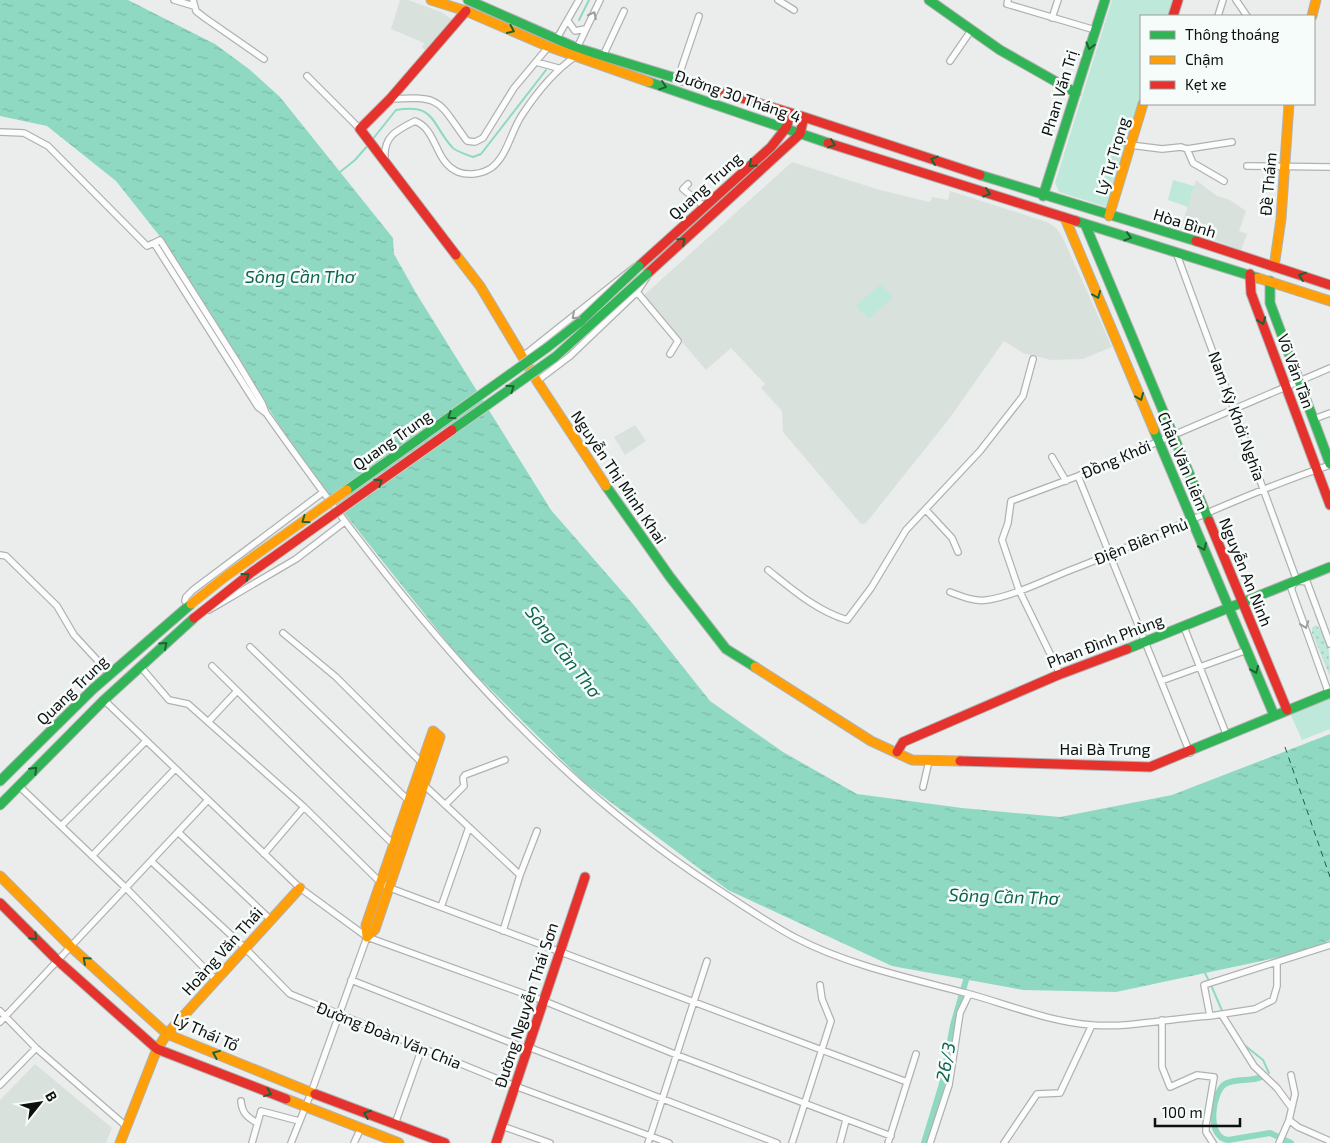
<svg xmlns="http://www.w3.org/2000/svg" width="1330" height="1143" viewBox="0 0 1330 1143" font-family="'Exo 2',sans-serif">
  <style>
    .built { fill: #d9e1dd }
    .grass { fill: url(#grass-dots) }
    .park { fill: #bee8da }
    .water { fill: url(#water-ripples) }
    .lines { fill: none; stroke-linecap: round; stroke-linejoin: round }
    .stream { stroke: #8fd9c3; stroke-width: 2 }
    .canal { stroke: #8fd9c3; stroke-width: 6 }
    .ferry { stroke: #0f6450; stroke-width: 1; stroke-dasharray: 6 5; stroke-linecap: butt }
    .street-casing { stroke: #b0b2b2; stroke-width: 8 }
    .fast-casing { stroke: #b0b2b2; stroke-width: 11 }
    .slow-casing { stroke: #b0b2b2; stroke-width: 11 }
    .jam-casing { stroke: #b0b2b2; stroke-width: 11 }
    .street { stroke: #fcfcfc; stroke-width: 5.5 }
    .fast { stroke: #30b455; stroke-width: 9 }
    .slow { stroke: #ff9f0a; stroke-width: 9 }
    .jam { stroke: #e5322d; stroke-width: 9 }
    .fast-bridge-casing { stroke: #c8c9c8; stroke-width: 11; stroke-linecap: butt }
    .slow-bridge-casing { stroke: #c8c9c8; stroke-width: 11; stroke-linecap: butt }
    .jam-bridge-casing { stroke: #c8c9c8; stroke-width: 11; stroke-linecap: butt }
    .fast-bridge { stroke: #30b455; stroke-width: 9 }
    .slow-bridge { stroke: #ff9f0a; stroke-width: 9 }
    .jam-bridge { stroke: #e5322d; stroke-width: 9 }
    .oneway { stroke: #9d9d9d }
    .oneway2 { stroke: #1f6232 }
    .labels { text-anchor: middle; stroke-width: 5; stroke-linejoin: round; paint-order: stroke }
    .street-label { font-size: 16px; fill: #0e0f0f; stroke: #f6fcfa }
    .water-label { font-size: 18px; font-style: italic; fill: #0f6450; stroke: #f6fcfa }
  </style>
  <defs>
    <pattern id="grass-dots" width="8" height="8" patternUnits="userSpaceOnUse" patternTransform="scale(1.25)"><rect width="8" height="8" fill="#bee8da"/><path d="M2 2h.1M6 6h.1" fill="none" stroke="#a2c6ba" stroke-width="1.8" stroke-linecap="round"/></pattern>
    <pattern id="water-ripples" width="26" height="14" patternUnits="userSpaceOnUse" patternTransform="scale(1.25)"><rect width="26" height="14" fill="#8fd9c3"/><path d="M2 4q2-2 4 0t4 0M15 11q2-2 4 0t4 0" fill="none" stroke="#7ab9a6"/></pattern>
  </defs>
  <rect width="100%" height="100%" fill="#eaedec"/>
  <!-- built -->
  <path class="built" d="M400,0h8l33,12 12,8 -27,32 -4,-5 2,-4 -33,-14z
    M792,162l88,28 50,12 2,-5 16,3 2,-9 97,31 9,6 6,8 50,111 -29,12 -32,1 -28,-7 -19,-12 -55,78 -83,104 -5,1 -78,-92 -1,-21 -21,-23 4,-4 -34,-36 -25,22 -63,-74z
    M1196,180l21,16 13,4 16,11 -7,20 8,3 -6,16 -60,-22z
    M635,425l11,16 -21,14 -11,-18z
    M35,1064l77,64 -6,15h-106v-43z"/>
  <!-- grass -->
  <path class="grass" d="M1315,625c15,8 15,36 15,52l-18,-44v-5z"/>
  <!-- park -->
  <path class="park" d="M1112,0h62l-5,16h-28v87l-34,104 -48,-15 -4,-9z
    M1173,180l21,6 -6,21 -20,-7z
    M880,284l13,13 -24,22 -13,-13z
    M1330,698v31l-28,11 -12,-27z"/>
  <!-- water -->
  <path class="water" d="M0,0h128l87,44 34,25 31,28 113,141 1,16 22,39 135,217 82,94 77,97 73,51 74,42 105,14 98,9 112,-22 158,-61v206l-27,12 -187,40 -93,-2 -131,-24 -164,-76 -143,-107 -123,-122 -164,-206 -136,-216 -46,-58 -69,-55 -47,-10z"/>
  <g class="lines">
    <!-- stream -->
    <path class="stream" d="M579,20l10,-20
      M372,140l24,-30c40,-7 35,14 56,37 4,5 14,7 21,10l8,-3 65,-84
      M340,172l15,-12 14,-16
      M1205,973l4,8
      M1211,985l12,28
      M1243,1044l20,16 6,13"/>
    <!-- canal -->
    <path class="canal" d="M1261,1077c-11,5 -25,1 -36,7 -12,7 -20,53 3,56l42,-7 21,10
      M924,1143l18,-59 11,-59 13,-45"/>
    <!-- ferry -->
    <path class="ferry" d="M1285,747l45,130"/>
    <defs>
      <path id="street" d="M174,0l20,6
        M193,0l3,11 9,7 59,41
        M778,0l16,10
        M1008,0l-1,4 88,26
        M1236,0l11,16
        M1218,16l5,-16
        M1052,18l6,-18
        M568,21l7,10 10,-2
        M556,40l23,-40
        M577,48l23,-48
        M603,56l21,-45
        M950,61l20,-29
        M536,62l22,6
        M307,76l53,53
        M678,78l21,-62
        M390,99c53,-3 47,1 77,42l8,1 8,-4 31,-50 35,-42
        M0,132l24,1 24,13 99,100 7,-3 104,164 8,6c127,180 263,353 450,475 26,17 52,35 80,50 52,27 113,40 170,55 41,11 83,29 126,32 39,3 79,-7 118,-9l-6,-31 126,-40
        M1130,145l32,4 19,-2 6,2 45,-7
        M1187,149l6,14 31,18
        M385,160c-2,-23 10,-29 30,-39 23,9 19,41 43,51 10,4 24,2 33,-4 16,-11 20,-37 31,-53 15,-23 32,-44 54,-59
        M1247,166l83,1
        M688,184l-5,5 22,18
        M154,243l6,-3 76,120 26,43 4,10
        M1176,252l121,329
        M637,292l41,49 -8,13
        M522,357l113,-90
        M537,381l33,-25 67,-64 10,-15
        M1314,419l16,-6
        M1052,457l14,24
        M1078,476l112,277
        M926,510l26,28 6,14
        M0,555l6,1 51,50 17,29 36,39
        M768,570c25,20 49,41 79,50l24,-32 35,-58 74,-79 43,-55 10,-37
        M1299,581l8,1 23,62
        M1295,582l-4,6 38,106
        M950,592c11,4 24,10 37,8 28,-4 62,-22 89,-32 85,-33 167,-74 254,-103
        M191,604l-6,-3 1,-4 7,-7 129,-97
        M209,610l87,-51 47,-36
        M1184,627l43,109
        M283,633l53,44 86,86
        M250,647l159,154
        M140,666l29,34 19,4 116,103 77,76 9,5 517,194
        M212,666l182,179
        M1060,674l-41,-84 -17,-50 6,-17 3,-22 67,-25 252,-108
        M1161,681l86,-31
        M104,700l196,188 67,49 177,64 133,54 214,81
        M208,722l29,-31
        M423,784l97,91 -17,56
        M19,786l107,102 90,92
        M923,787l6,-26
        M445,805l19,-19 -1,-8 2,-3 40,-15
        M61,826l85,-85
        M178,832l93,88
        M264,854l40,-47
        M92,856l83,-87
        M151,861l94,87 45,46 225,92 154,57
        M520,875l17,-44
        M441,907l28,-80
        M351,980l176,69
        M0,1011l36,37 91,79
        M1222,1015l32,51 23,22 14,19
        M1210,1016l45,-7 18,-9 4,-14v-23
        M1162,1020v47l8,20 27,-12 17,2 -8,48v7l7,11
        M0,1022l208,-222
        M528,1047l249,96
        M1291,1075l4,19 -6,26 9,7 32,14
        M0,1085l36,-37
        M241,1101c1,12 6,16 16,22
        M395,1124l27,-76
        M502,1126l48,17
        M252,1143l9,-32 38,10
        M291,1143l20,-50 56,-156
        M354,1143l7,-15
        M648,1143l59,-182
        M792,1143l39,-122 -9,-22 -2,-14
        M840,1143l6,-23
        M888,1143l28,-89
        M930,1143l19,-58 11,-72 9,-19
        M1004,1143l33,-49 23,-1 32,-68
        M1279,1143l10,-23"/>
      <path id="fast" d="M468,0l109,48 105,32
        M929,0l71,50 76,43
        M649,82l179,61
        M980,175l216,66
        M1043,196l62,-196
        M1076,221l182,57
        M1085,224l124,297
        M1270,281v22l60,161
        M1154,430l120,285
        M606,486l64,91 56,72 29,18
        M1127,649l203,-82
        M1191,750l139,-57
        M0,781l93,-92 98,-85
        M0,805l104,-105 90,-82"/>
      <path id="slow" d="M431,0l35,11 81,35 102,36
        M1312,16l4,-16
        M1109,216l34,-112
        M1065,218l89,212
        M456,255l24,31 57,95 69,105
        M1274,267l7,-48 8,-115
        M1258,278l72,23
        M755,667l116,74 41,19 48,1
        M433,731l7,6 -65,192 -8,8 -1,-12z
        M0,876l71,71 96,87 148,60
        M286,1099l113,44
        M120,1143l37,-94 10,-15 133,-146"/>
      <path id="jam" d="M1173,16l5,-16
        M682,80l122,37 176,58
        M828,143l248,78
        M1196,241l134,44
        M456,255l-96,-126 30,-30 76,-88
        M639,266l132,-119 15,-19 5,-14
        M647,274l153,-140 4,-17
        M1250,274l1,19 79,212
        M1209,521l78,189
        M897,752l6,-10 155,-67 69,-26
        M960,761l190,6 41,-17
        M0,903l57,57 100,89 129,50
        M315,1094l130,49
        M496,1143l89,-266"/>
    </defs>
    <!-- street casing -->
    <use href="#street" class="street-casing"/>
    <!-- fast casing -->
    <use href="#fast" class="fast-casing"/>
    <!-- slow casing -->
    <use href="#slow" class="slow-casing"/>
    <!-- jam casing -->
    <use href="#jam" class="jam-casing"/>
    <!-- street -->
    <use href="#street" class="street"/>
    <!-- fast -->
    <use href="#fast" class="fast"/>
    <!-- slow -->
    <use href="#slow" class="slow"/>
    <!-- jam -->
    <use href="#jam" class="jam"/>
    <defs>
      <path id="fast-bridge" d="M452,430l103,-73 92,-83
        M347,490l201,-143 32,-25 59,-56"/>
      <path id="slow-bridge" d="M191,604l34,-27 122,-87"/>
      <path id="jam-bridge" d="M194,618l58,-46 200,-142"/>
    </defs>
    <!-- fast-bridge casing -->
    <use href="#fast-bridge" class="fast-bridge-casing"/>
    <!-- slow-bridge casing -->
    <use href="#slow-bridge" class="slow-bridge-casing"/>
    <!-- jam-bridge casing -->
    <use href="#jam-bridge" class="jam-bridge-casing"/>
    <!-- fast-bridge -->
    <use href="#fast-bridge" class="fast-bridge"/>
    <!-- slow-bridge -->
    <use href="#slow-bridge" class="slow-bridge"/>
    <!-- jam-bridge -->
    <use href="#jam-bridge" class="jam-bridge"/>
  </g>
  <!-- one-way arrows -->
  <defs><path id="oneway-chevron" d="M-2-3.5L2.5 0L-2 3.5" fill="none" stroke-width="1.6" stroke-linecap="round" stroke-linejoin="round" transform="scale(1.25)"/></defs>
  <g class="oneway">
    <use href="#oneway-chevron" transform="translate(593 15) rotate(-63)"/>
    <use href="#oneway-chevron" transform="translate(575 316) rotate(139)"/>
    <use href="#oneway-chevron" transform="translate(1305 625) rotate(70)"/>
  </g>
  <g class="oneway2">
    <use href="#oneway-chevron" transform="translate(511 30) rotate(24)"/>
    <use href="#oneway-chevron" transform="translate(1090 46) rotate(106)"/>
    <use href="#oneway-chevron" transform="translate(663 86) rotate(19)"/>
    <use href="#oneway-chevron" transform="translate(832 144) rotate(18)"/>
    <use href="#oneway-chevron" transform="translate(934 160) rotate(-162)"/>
    <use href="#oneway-chevron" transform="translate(752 164) rotate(138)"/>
    <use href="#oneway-chevron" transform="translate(987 193) rotate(17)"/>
    <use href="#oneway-chevron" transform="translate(1128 237) rotate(17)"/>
    <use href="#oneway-chevron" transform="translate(682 241) rotate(-43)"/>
    <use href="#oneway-chevron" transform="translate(1302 276) rotate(-161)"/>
    <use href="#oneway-chevron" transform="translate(1097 295) rotate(67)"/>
    <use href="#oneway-chevron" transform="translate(1262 321) rotate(70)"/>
    <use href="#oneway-chevron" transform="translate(511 388) rotate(-35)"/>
    <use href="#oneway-chevron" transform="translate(1140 397) rotate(67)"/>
    <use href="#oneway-chevron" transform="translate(451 416) rotate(145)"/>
    <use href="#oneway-chevron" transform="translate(379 482) rotate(-35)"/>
    <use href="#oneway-chevron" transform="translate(305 520) rotate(145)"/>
    <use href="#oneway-chevron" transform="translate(1203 547) rotate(67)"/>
    <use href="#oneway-chevron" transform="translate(246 576) rotate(-36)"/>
    <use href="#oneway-chevron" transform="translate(164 645) rotate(-42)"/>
    <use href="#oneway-chevron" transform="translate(1255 670) rotate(67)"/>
    <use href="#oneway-chevron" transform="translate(34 770) rotate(-45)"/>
    <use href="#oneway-chevron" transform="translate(34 937) rotate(45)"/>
    <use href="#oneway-chevron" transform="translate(86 960) rotate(-138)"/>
    <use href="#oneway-chevron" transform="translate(216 1054) rotate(-158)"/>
    <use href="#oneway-chevron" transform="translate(268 1093) rotate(22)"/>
    <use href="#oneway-chevron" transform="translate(367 1114) rotate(-159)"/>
  </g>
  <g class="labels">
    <!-- street labels -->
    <g class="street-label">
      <text transform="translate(1059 93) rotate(-73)" y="6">Phan Văn Trị</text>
      <text transform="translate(738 96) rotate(19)" y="6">Đường 30 Tháng 4</text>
      <text transform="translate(1112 156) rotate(-73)" y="6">Lý Tự Trọng</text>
      <text transform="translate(1268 184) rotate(-85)" y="6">Đề Thám</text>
      <text transform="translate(705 186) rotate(-42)" y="6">Quang Trung</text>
      <text transform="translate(1185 223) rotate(17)" y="6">Hòa Bình</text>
      <text transform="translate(1296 371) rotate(70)" y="6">Võ Văn Tần</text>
      <text transform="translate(1237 416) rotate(70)" y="6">Nam Kỳ Khởi Nghĩa</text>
      <text transform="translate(392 440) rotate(-35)" y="6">Quang Trung</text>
      <text transform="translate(1116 459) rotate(-23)" y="6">Đồng Khởi</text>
      <text transform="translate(1183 461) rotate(67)" y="6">Châu Văn Liêm</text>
      <text transform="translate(619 477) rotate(56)" y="6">Nguyễn Thị Minh Khai</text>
      <text transform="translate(1141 541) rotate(-22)" y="6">Điện Biên Phủ</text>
      <text transform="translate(1246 572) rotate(68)" y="6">Nguyễn An Ninh</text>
      <text transform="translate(1105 641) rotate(-21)" y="6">Phan Đình Phùng</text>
      <text transform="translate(72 690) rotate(-44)" y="6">Quang Trung</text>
      <text x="1105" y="755">Hai Bà Trưng</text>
      <text transform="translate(222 951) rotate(-48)" y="6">Hoàng Văn Thái</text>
      <text transform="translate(526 1005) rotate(-72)" y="6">Đường Nguyễn Thái Sơn</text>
      <text transform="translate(206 1032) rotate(24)" y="6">Lý Thái Tổ</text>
      <text transform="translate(389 1035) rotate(22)" y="6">Đường Đoàn Văn Chia</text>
    </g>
    <!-- water labels -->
    <g class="water-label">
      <text x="300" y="283">Sông Cần Thơ</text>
      <text transform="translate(563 652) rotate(52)" y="6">Sông Cần Thơ</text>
      <text transform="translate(1004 897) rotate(2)" y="6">Sông Cần Thơ</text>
      <text transform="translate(946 1062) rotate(-79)" y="6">26/3</text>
    </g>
  </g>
  <!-- legend -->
  <rect x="1140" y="15" width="175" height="90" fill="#f6fcfa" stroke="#999d9c"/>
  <rect x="1150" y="31" width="25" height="8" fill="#30b455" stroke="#999d9c"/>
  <text x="1185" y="40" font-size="15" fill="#0e0f0f">Thông thoáng</text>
  <rect x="1150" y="56" width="25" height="8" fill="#ff9f0a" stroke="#999d9c"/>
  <text x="1185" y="65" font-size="15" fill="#0e0f0f">Chậm</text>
  <rect x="1150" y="81" width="25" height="8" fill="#e5322d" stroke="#999d9c"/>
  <text x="1185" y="90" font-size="15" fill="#0e0f0f">Kẹt xe</text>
  <!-- north arrow -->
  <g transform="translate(40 1103) rotate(60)" stroke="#f6fcfa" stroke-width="4" paint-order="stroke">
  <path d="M0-4L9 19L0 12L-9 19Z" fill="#0e0f0f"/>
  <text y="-8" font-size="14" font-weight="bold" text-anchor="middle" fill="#0e0f0f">B</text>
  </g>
  <!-- scale -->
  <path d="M1155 1118v8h85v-8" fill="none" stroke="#0e0f0f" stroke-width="2.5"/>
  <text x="1162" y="1118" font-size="15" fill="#0e0f0f" stroke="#f6fcfa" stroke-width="4" paint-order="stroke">100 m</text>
</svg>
